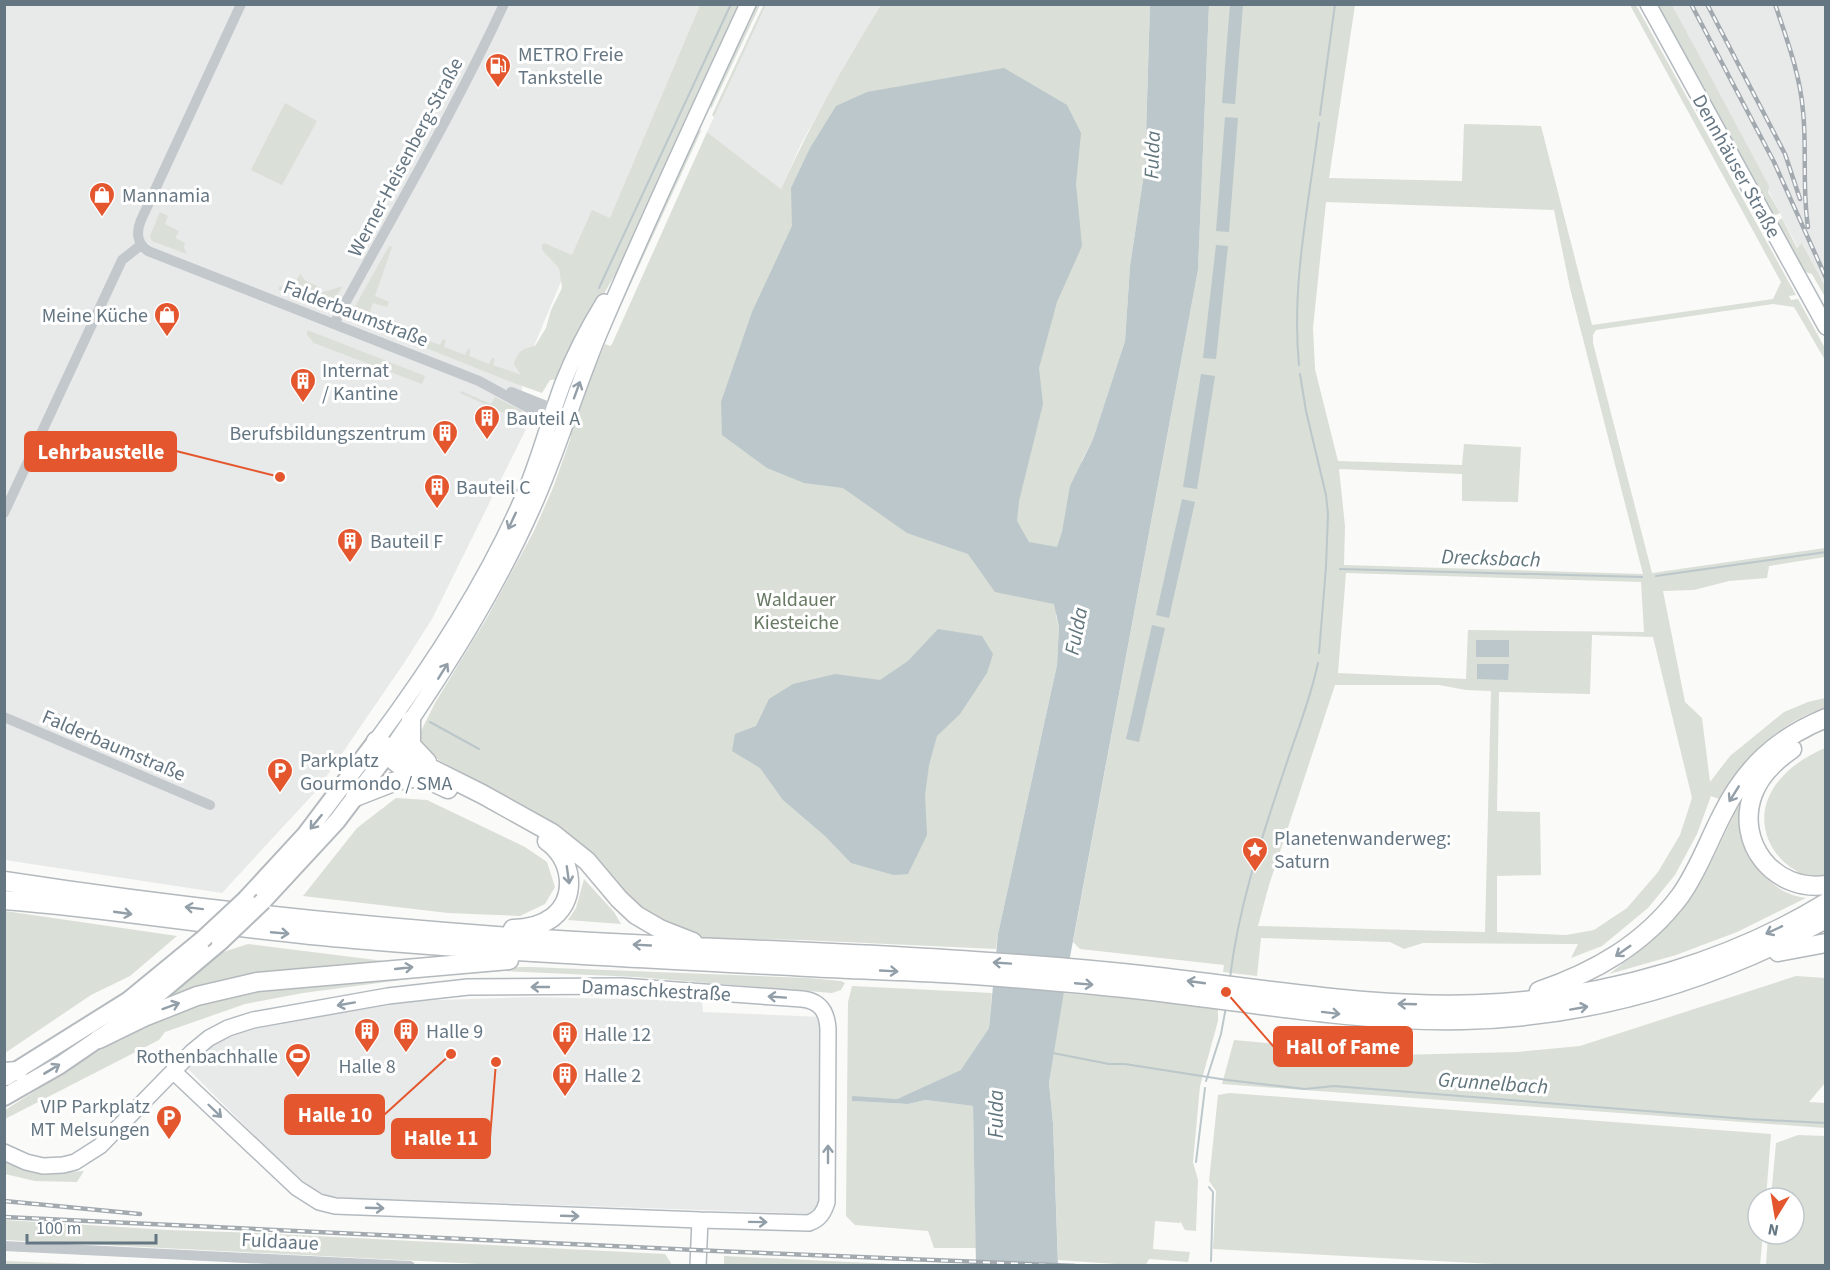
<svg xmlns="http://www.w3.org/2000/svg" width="1830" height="1270" viewBox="0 0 1830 1270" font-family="'Source Sans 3',sans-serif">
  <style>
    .built { fill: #e8e9e9 }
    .green { fill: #dadfd7; fill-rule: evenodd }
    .water { fill: #bbc7cb }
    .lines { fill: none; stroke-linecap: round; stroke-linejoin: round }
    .stream { stroke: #bbc7cb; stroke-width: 2 }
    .secondary-casing { stroke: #b3babf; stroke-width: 18 }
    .primary-casing { stroke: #b5babe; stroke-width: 20 }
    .highway-casing { stroke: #b4b9bd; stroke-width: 21 }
    .street { stroke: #c3c8cc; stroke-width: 10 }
    .secondary { stroke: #fff; stroke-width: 15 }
    .primary { stroke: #fff; stroke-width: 16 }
    .highway { stroke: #fff; stroke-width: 18 }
    .rail-casing { stroke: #a2aab0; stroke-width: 4.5 }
    .rail { stroke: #fff; stroke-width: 2; stroke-dasharray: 7; stroke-linecap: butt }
    .primary-bridge-casing { stroke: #b5babe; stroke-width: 20; stroke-linecap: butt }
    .primary-bridge { stroke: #fff; stroke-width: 16 }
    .oneway { stroke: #939fa8 }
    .labels { text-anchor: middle; stroke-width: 6; stroke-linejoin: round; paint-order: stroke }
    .poi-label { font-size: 20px; fill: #657683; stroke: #fff; text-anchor: start }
    .street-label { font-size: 20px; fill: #657683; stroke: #fff }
    .park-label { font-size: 20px; fill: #687a64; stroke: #fff }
    .water-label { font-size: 21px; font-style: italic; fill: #60757c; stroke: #fff }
    .leader { fill: none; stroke: #e4572e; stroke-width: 2 }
    .callout-dot { fill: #e4572e; stroke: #fff; stroke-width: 2 }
    .callout { fill: #e4572e; stroke: #e4572e; stroke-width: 2 }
    .callout-label { font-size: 21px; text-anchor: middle; font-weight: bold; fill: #fff }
  </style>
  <rect width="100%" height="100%" fill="#fafaf8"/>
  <!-- built -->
  <path class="built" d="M4,5h696l-90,214 -38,36 -50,120v53l4,1 -94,190 -28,44 -87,127 -95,103 -217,-33z
    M766,5h115l-31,51 -49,88 -20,45 -74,-57z
    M1672,5h153v281l-22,-42 -5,4z
    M534,997l168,4 1,11 120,5 -1,189 -8,8 -483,-17 -20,-9 -34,-30 -89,-89 26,-24 37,-18 158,-26z"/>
  <!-- green -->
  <path class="green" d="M764,4l2,1 -52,112 -2,-2z
    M700,5h42l-44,95 -3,-1 -8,21 -58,131 -40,68 -30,60 -9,1 -8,13 -28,-10 -158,-63 -4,-4 1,-6 36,-64 3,1 -17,49 14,6 -2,5 -14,-4 -3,8 4,2 -3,6 21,8 3,-5 2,1 -2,5 22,8 3,-6 2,1 -2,6 20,8 3,-6 3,1 -2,7 21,8 3,-6 2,1 -1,6 20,8 3,-6 3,1 -2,6 28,10 -7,-11c4,-13 8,-15 21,-18l11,-18 5,-18 11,-22 -3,-20 -17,-18v-5l2,-2 28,12 20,-45 18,8z
    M754,5h6l-49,104v-10z
    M881,5h269l-5,162 -15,99 -5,75 -32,98 -11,21 -26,156 3,11 -2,38 -59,269 -2,15 -194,-9 -94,-2 -22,-4 -59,-34 -36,-46 -63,-46 -88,-47 -25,-18 20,-40 53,-87 46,-85 19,-43 17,-48 5,-27 30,-69 5,2 2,-2 95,-212 74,57c29,-64 63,-125 100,-184z
    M1209,5h146l-26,173 133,3 2,-57 77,2 51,199 181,-26 8,-17 -151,-277h6l160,290 -7,1 2,4 7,-1 27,49v12l-31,-53 -21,-3 -177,26 -3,5v8l59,230 173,-25v9l-56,9 -2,12 -38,3 -35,9 -31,1 22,111 17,16 8,64 20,-26 54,-44 24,-10 17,-4v10c-45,13 -83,51 -106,91l-8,-3 -14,38 -22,41 -27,33 -46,38 -31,12 7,-14 -155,-1 -19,6 -14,-7 -129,-4 -4,38 -34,-4 1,-7 -144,-16 -7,-7 125,-672zM1326,202l228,8 16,78 73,286 -299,-9 1,-39 -6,-57 123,5v27l56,1 3,-55 -57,-3 -2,21 -124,-4 -23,-92 -2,-41zM1346,573l295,9 3,50 -176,-2 -2,49 -128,-6zM1592,635l61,2 39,161 -12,37 -22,37 -31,36 -33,22 -28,5 -69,-3v-56l44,-1 -1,-63 -43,-1 2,-119 91,2zM1335,685h104l27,5 25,1 -6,241 -227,-6 11,-41z
    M1655,5h17l97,181 -1,6 12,21 -8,4z
    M285,103l32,18 -35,64 -31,-15z
    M702,129l-102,222 7,-26 85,-187z
    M160,212l8,4 -3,8 14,7 -4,7 10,5 -1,5 3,6 -35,-13 -2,-5z
    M1782,218l15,30 5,-5 23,43v11l-13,-23 -13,-4 -23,-41 2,-8z
    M300,274l6,7 15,7 -27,8 -15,-6v-3l17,-6z
    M343,286c-14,23 -18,21 -42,13z
    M307,330l118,46 -3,8 -108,-41 -7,-8z
    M461,391l30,13 4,-7 37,19 -3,6h-5l-64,-29z
    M1825,748v129c-5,0 -13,1 -18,0 -4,-1 -9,-5 -12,-7 -24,-14 -38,-44 -27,-71 9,-24 35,-42 57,-51z
    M396,798l31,2 98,47 22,15 8,25 -10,17 -25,12 -72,-3 -145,-17 54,-68z
    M1742,799c-7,32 3,64 30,84 5,4 10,8 16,10 6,3 12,4 18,5l-69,34 -61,23 -67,19c31,-23 62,-48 84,-80 20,-30 32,-64 49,-95z
    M584,879l30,33 7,12 -53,-4 8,-12z
    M5,911l172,25 -47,40 -39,19 -86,58z
    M248,944l144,18 -231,40 56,-48z
    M530,967l278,11 33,3 4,2 -4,7 -9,3 -196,-16 -132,-6 -80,6 -121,16 -58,11 -80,28 -6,8 -154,79v-9l135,-85 86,-31 58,-8 180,-18z
    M1796,976l29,2v105l-16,19 16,1v25l-603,-44 12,-44 163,15 120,-3 63,-6z
    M852,986l140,7 -3,35 -27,42 -65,29 -45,-2 1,4 55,3 18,-4 47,6 3,142h-42l-6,-17 -73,-6 -9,-9 2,-214z
    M1063,993l64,5 91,11v12l-18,65 -7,76 5,18 -2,51 -11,-1 -5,-9v2l-25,-2 -2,28 37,3 -2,10 -39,-3 -4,7 -87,-6 -5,-137 -4,-40z
    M1230,1093l541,41 -5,64h-8v36h5l-3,31h-248l-299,-16 3,-58 -7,-10 9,-86z
    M1798,1135l27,1v129h-59l2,-31h26v-36h-23l5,-55z
    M4,1161c23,14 55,12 80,10l-7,11 -42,-1 -30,-7z
    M5,1220l163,10 89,3 408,21 6,9v3l-172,-1 -494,-25z
    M724,1256l187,9h-187z
    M4,1261h1l109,4 -109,1z"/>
  <!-- water -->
  <path class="water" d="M1150,5h59l-11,265 -131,703 -18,110 4,40 5,142h-82l-3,-159 -47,-6 -18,4 -56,-3v-5l45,3 64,-29 28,-42 9,-94 59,-269 2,-38 -5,-23 -59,-12 -27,-38 -61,-21 -64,-45 -39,-5 -37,-15 -45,-33 -1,-33 31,-90 40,-86 -1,-38 19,-40 26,-42 31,-14 137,-24 63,37 14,28 -5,51 6,62 -25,56 -18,66 4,36 -24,97 -2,20 12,21 28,5 5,-15 8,-46 23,-47 32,-98 5,-75 15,-99z
    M1230,5h13l-8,99 -13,-1z
    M1225,117l13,1 -9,114 -13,-1z
    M1216,245l12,1 -12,113 -13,-1z
    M1201,374l14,2 -18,113 -14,-2z
    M1182,499l13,3 -26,116 -13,-3z
    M1152,625l13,3 -26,114 -13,-3z
    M938,629l44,7 11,18 -6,19 -27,41 -23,22 -8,29 -4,30 2,40 -19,39 -14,1 -43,-12 -26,-27 -42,-36 -23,-32 -28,-17 3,-17 21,-8 13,-27 24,-15 42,-10 45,6 28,-19z
    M1476,640h33v17h-33z
    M1477,664h32l-1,16 -31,-1z"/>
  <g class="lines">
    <!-- stream -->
    <path class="stream" d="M1320,115l15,-111
      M599,288l132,-284
      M1299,365c-8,-80 10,-162 20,-242
      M1300,374l6,37 20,84 2,19 -2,53 -7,86
      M1340,569l302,8
      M1656,576l170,-24
      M430,722l49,27
      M1230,978c9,-77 35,-150 59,-222 11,-32 22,-60 29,-93
      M1053,1053l56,11h16l102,16 78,9 29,-3 413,33 79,4
      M1206,1081l15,-47 5,-27
      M1196,1162l9,-74
      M1209,1187l4,5 -2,69"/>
    <defs>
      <path id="secondary" d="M1648,4l178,323
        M376,741c55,-74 107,-153 144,-237 18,-39 28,-81 43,-121 11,-28 25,-55 41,-81
        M392,748c52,-76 102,-154 140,-239 27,-59 44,-122 70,-182 46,-108 96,-215 146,-323
        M4,1152l22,10 17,4 20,-1 12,-3 25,-16 92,-94 17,-14 19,-10 25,-8 135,-24 80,-9 153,-1 181,13c18,2 25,12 26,30l-1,173c-3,10 -7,17 -18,21l-109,-3 -365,-14 -16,-4 -22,-14 -124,-117
        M698,1266l2,-46"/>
      <path id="primary" d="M246,899l59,-64 71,-94
        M263,901l74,-80 55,-73
        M6,1077l123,-77 73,-60
        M4,1097l56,-32 72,-49 88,-74"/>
      <path id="highway" d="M411,720v25l16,17
        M376,741l106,53 70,39 35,28 32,38 17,16 24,14 33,13
        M381,747c18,24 41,29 67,42
        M1792,749c-16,11 -32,26 -39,45 -18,49 21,98 73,91
        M355,797l41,-16 23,-4
        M4,881c169,26 337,44 507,56 154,11 309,13 463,24 62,4 124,9 185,16 114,13 227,34 342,26 112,-8 228,-41 325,-100
        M4,900c118,9 233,30 350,39 151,13 302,20 454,28 55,3 111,4 166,8 65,5 130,10 194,18 98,12 196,29 295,27 128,-3 251,-40 363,-101
        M513,929c15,0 28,-3 40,-12 25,-20 19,-59 -6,-76
        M1778,952l48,-9
        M1539,991c56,-19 105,-47 141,-95 18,-25 28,-54 42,-81 23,-47 55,-77 104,-97
        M99,1039l45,-22 53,-21 60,-14 252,-22
        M4,1072l14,-1"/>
    </defs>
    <!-- secondary casing -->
    <use href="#secondary" class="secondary-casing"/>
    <!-- primary casing -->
    <use href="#primary" class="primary-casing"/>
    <!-- highway casing -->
    <use href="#highway" class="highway-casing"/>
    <!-- street -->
    <path class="street" d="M241,4l-100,216c-5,12 -4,24 7,31l331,130 59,32 11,15
      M334,324c57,-106 119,-210 170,-320
      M511,392l43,17 3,6
      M4,513l118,-253 19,-15
      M4,717l206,88
      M4,1246l406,20"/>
    <!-- secondary -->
    <use href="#secondary" class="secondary"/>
    <!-- primary -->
    <use href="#primary" class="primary"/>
    <!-- highway -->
    <use href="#highway" class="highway"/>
    <defs>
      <path id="rail" d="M1691,4l83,158 52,116
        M1707,4l78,150 15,45
        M1775,4c12,36 25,70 28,107 4,39 -1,77 5,116
        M4,1201l136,13
        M4,1217l712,34 359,15"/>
    </defs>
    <!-- rail casing -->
    <use href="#rail" class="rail-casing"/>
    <!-- rail -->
    <use href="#rail" class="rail"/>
    <defs>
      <path id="primary-bridge" d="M202,940l44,-41
        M220,942l43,-41"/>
    </defs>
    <!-- primary-bridge casing -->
    <use href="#primary-bridge" class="primary-bridge-casing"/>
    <!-- primary-bridge -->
    <use href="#primary-bridge" class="primary-bridge"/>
  </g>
  <!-- one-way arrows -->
  <defs><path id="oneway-shaft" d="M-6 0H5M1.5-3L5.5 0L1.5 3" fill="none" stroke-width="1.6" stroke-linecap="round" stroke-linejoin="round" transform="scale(1.5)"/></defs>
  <g class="oneway">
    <use href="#oneway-shaft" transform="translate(577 390) rotate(-70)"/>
    <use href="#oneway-shaft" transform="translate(512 521) rotate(115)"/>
    <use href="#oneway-shaft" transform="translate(443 671) rotate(-58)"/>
    <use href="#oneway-shaft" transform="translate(1734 794) rotate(122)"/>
    <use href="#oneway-shaft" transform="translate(316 822) rotate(129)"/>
    <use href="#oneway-shaft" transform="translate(568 875) rotate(82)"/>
    <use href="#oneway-shaft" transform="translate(194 908) rotate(-173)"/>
    <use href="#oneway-shaft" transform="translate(123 913) rotate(8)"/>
    <use href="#oneway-shaft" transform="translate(1774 930) rotate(155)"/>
    <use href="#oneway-shaft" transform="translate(280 933) rotate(5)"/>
    <use href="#oneway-shaft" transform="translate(642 945) rotate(-177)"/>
    <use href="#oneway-shaft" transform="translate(1623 951) rotate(145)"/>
    <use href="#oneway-shaft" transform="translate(1002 963) rotate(-176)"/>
    <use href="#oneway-shaft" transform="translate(404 968) rotate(-6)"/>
    <use href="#oneway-shaft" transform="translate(889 971) rotate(3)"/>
    <use href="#oneway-shaft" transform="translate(1196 982) rotate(-172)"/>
    <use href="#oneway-shaft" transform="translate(1084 984) rotate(5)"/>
    <use href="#oneway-shaft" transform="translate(540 987) rotate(180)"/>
    <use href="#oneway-shaft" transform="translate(777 997) rotate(-176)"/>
    <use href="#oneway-shaft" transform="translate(346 1004) rotate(170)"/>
    <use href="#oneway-shaft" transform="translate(1407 1004) rotate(-178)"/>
    <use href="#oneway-shaft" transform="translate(171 1006) rotate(-20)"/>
    <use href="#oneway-shaft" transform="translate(1579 1008) rotate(-10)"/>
    <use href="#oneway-shaft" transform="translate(1331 1013) rotate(7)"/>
    <use href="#oneway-shaft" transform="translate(52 1069) rotate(-31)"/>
    <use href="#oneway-shaft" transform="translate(215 1111) rotate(44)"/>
    <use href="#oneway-shaft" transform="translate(828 1154) rotate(-90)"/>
    <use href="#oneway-shaft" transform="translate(375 1208) rotate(2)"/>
    <use href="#oneway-shaft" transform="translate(570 1216) rotate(2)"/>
    <use href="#oneway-shaft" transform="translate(758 1222) rotate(1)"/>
  </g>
  <!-- icons -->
  <defs>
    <symbol id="fuel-pin" viewBox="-11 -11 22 30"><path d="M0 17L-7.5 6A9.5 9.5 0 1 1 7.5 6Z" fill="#e4572e" stroke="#fff"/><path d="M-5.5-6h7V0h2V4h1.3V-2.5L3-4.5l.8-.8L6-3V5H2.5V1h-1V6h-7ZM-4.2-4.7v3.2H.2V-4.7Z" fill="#fff"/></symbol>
    <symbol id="shop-pin" viewBox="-11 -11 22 30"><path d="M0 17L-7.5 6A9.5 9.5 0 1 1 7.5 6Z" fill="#e4572e" stroke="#fff"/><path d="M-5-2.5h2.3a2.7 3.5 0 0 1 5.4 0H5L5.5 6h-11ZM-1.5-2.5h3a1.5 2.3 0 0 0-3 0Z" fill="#fff"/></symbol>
    <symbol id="building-pin" viewBox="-11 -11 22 30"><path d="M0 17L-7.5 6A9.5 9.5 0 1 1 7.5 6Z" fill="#e4572e" stroke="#fff"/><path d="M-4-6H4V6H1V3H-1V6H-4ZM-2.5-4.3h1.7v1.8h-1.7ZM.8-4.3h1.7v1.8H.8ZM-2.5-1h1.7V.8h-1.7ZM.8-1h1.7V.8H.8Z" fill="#fff"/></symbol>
    <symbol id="parking-pin" viewBox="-11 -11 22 30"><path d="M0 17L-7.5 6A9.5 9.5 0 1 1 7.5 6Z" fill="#e4572e" stroke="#fff"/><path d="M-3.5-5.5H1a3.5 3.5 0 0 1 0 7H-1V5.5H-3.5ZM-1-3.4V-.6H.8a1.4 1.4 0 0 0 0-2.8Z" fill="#fff"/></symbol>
    <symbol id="sight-pin" viewBox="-11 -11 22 30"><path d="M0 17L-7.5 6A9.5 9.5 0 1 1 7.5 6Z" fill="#e4572e" stroke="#fff"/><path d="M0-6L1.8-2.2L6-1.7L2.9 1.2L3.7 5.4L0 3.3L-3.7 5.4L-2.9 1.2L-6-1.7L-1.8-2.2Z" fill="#fff"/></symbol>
    <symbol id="stadium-pin" viewBox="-11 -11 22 30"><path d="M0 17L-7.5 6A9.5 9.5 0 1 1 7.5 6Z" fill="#e4572e" stroke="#fff"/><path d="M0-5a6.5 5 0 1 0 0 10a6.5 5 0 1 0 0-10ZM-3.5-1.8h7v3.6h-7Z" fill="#fff"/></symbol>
  </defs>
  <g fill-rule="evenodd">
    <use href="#fuel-pin" x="483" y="51" width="30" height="40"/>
    <use href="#shop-pin" x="87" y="180" width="30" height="40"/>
    <use href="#shop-pin" x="152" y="300" width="30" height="40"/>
    <use href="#building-pin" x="288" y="366" width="30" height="40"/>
    <use href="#building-pin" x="472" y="403" width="30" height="40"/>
    <use href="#building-pin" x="430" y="418" width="30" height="40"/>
    <use href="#building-pin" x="422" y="472" width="30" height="40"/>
    <use href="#building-pin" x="335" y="526" width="30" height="40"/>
    <use href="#parking-pin" x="265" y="756" width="30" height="40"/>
    <use href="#sight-pin" x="1240" y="835" width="30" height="40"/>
    <use href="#building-pin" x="352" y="1016" width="30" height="40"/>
    <use href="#building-pin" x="391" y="1016" width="30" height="40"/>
    <use href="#building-pin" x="550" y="1019" width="30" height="40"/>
    <use href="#stadium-pin" x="283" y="1041" width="30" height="40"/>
    <use href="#building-pin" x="550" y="1060" width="30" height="40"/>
    <use href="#parking-pin" x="154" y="1103" width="30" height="40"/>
  </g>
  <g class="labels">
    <!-- poi labels -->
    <g class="poi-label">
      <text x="518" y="61">METRO Freie<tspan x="518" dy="23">Tankstelle</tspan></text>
      <text x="122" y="202">Mannamia</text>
      <text x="148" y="322" text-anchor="end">Meine Küche</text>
      <text x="322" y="377">Internat<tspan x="322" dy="23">/ Kantine</tspan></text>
      <text x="506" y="425">Bauteil A</text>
      <text x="426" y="440" text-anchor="end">Berufsbildungszentrum</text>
      <text x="456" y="494">Bauteil C</text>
      <text x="370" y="548">Bauteil F</text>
      <text x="300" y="767">Parkplatz<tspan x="300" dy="23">Gourmondo / SMA</tspan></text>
      <text x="1274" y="845">Planetenwanderweg:<tspan x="1274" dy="23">Saturn</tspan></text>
      <text x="426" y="1038">Halle 9</text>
      <text x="584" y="1041">Halle 12</text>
      <text x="278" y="1063" text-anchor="end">Rothenbachhalle</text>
      <text x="367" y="1073" text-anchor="middle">Halle 8</text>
      <text x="584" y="1082">Halle 2</text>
      <text x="150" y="1113" text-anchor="end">VIP Parkplatz<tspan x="150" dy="23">MT Melsungen</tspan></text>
    </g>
    <!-- street labels -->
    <g class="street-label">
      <text transform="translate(405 157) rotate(-62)" y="7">Werner-Heisenberg-Straße</text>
      <text transform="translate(1737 166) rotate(61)" y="7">Dennhäuser Straße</text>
      <text transform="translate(356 313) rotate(21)" y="7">Falderbaumstraße</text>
      <text transform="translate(114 745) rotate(23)" y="7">Falderbaumstraße</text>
      <text transform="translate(656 990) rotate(3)" y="7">Damaschkestraße</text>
      <text transform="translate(280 1241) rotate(3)" y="7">Fuldaaue</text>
    </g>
    <!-- park labels -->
    <g class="park-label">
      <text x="796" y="606">Waldauer<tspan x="796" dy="23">Kiesteiche</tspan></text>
    </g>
    <!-- water labels -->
    <g class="water-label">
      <text transform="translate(1152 155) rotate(-88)" y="7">Fulda</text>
      <text transform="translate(1491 558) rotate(2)" y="7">Drecksbach</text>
      <text transform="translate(1076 631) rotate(-79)" y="7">Fulda</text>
      <text transform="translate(1493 1083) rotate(4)" y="7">Grunnelbach</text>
      <text transform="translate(996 1114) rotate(-90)" y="7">Fulda</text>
    </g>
  </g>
  <!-- callouts -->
  <path class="leader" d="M280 477L176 451M1226 992L1274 1047M451 1054L384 1115M496 1062L490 1138"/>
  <g class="callout-dot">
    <circle cx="280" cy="477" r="6"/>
    <circle cx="1226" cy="992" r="6"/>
    <circle cx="451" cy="1054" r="6"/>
    <circle cx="496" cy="1062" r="6"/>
  </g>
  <g class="callout">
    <rect x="25" y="432" width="151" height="39" rx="6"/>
    <rect x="1274" y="1027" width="138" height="39" rx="6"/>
    <rect x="285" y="1095" width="99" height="39" rx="6"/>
    <rect x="392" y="1119" width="98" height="39" rx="6"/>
  </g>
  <g class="callout-label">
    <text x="101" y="459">Lehrbaustelle</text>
    <text x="1343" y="1054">Hall of Fame</text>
    <text x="335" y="1122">Halle 10</text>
    <text x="441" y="1145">Halle 11</text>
  </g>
  <!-- border -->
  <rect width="1830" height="1270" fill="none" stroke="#657683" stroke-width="12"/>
  <!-- north arrow -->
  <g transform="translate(1776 1216) rotate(191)"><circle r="28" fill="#ffffff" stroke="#c1c8cd" stroke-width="1.5"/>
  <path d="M0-4.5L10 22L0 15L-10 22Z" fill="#e4572e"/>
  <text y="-9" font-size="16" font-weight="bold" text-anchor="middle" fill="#657683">N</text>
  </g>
  <!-- scale -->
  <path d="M27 1234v9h129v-9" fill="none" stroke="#657683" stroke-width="3"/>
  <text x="36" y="1234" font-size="18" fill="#657683" stroke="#ffffff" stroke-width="4.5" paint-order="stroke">100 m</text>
</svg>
